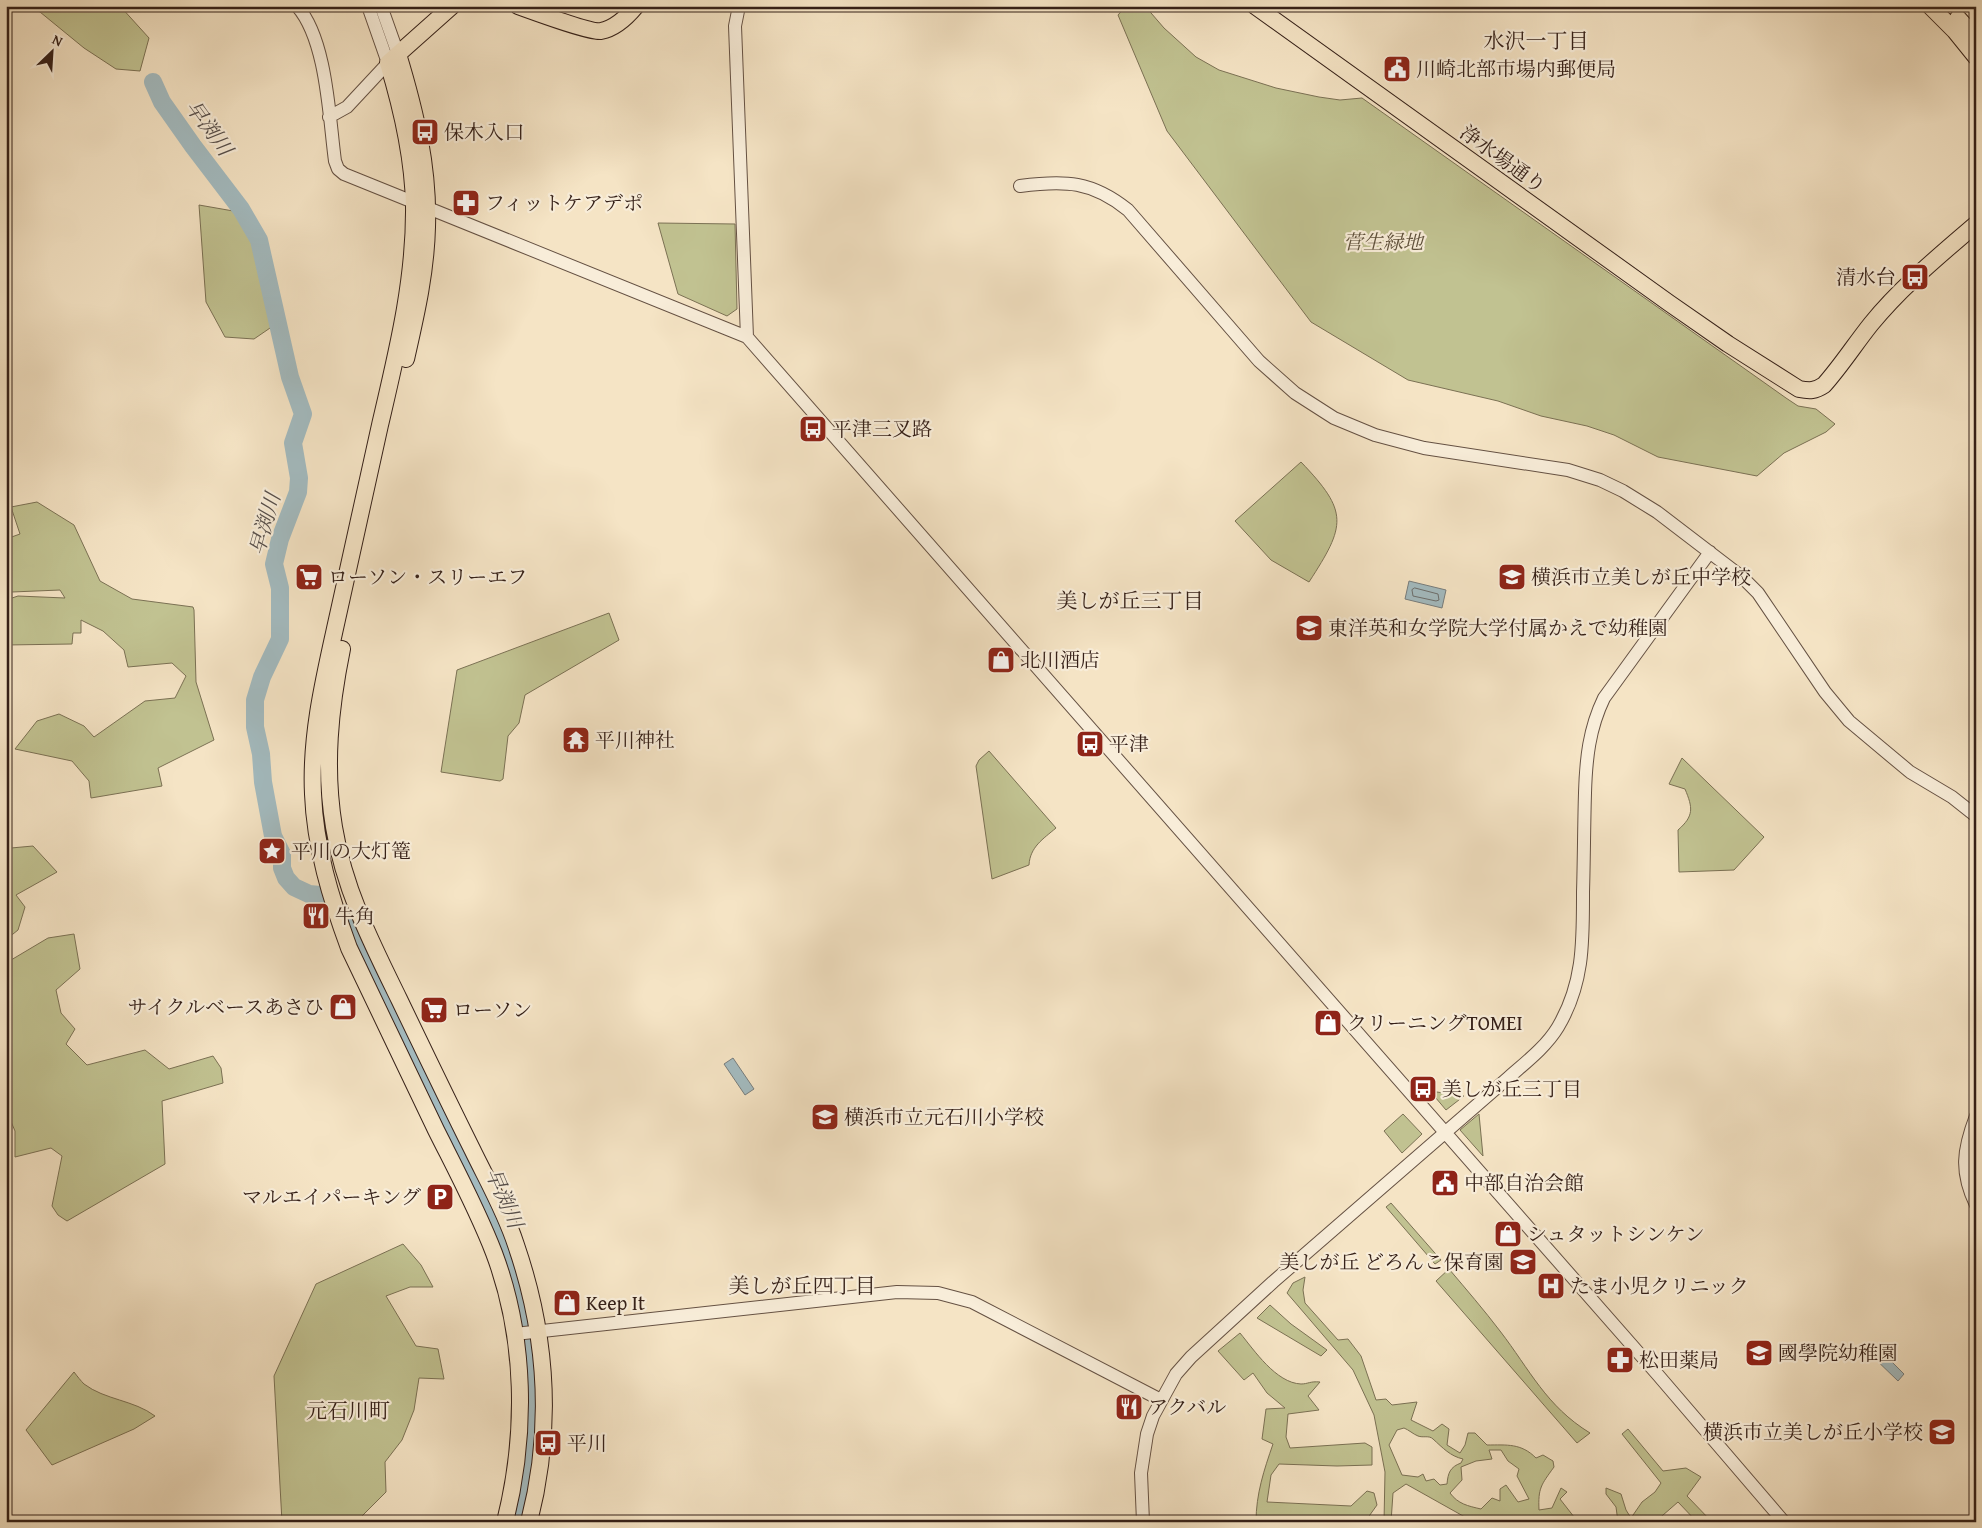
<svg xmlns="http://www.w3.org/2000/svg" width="1982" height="1528" viewBox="0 0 1982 1528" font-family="'Gentium Book Plus','Noto Serif JP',serif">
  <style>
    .green { fill: #c1c291; stroke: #7b7154; fill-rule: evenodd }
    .water { fill: #a3bbc0; stroke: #777d7d }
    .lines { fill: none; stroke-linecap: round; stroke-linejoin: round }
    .shore { stroke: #6c6e6c; stroke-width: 1 }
    .river { stroke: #a3bbc0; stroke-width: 18 }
    .minor-casing { stroke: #655143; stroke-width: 14 }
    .major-casing { stroke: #352018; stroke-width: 18 }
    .minor { stroke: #f8edd9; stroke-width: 12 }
    .major { stroke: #f5e4c5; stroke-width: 16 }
    .labels { text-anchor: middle; stroke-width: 4.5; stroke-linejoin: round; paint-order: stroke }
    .poi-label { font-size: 20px; fill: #352018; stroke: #f8edd9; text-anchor: start }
    .street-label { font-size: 20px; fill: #352018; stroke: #f8edd9 }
    .park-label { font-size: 20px; font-style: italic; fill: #5f513c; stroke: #f8edd9 }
    .neighbourhood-label { font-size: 21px; fill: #352018; stroke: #f8edd9 }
    .water-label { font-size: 21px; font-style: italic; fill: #564e4a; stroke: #f8edd9 }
  </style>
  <rect width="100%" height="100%" fill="#f5e4c5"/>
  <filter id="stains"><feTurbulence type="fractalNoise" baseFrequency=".004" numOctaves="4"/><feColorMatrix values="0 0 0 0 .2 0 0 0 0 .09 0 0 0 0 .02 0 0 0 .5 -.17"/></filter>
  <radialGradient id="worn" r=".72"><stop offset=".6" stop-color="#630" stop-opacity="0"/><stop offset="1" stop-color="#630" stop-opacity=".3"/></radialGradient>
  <!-- green -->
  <path class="green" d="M29,6h91l29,32 -9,33 -24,-2 -32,-21 -44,-36z
    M1126,6h19l19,22 32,29 23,13 57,18 43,9 21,3 22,-2 424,300 12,8 18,3 19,15 -9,8 -42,21 -27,23 -99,-19 -44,-22 -27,-9 -46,-10 -43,-15 -90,-21 -97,-58 -144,-191 -49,-116z
    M199,205l40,7 23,52 11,62 -19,13 -29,-2 -19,-35z
    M658,223l77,1 2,85 -10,7 -49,-22z
    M1301,462c48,50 45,63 8,120l-38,-22 -36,-39z
    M37,502l37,23 26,56 32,18 61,8 1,3 2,72 18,58 -56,28 4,18 -71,12 -2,-17 -17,-20 -57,-12 22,-28 22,-7 25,12 10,11 51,-36 30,-3 11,-22 -14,-13 -44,4 -4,-17 -21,-19 -22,-11v13h-8l-1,11 -66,1v-45l12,-4 47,2 -5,-8 -48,2 -6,1v-54l14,-5 -9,-27z
    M609,613l10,27 -94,55 -6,28 -11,13 -5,43 -3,2 -59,-9 16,-102z
    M989,751l67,77c-13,11 -26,19 -27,37l-37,14 -16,-113 3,-6z
    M1682,758l82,79 -30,33 -55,2 -1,-42c16,-14 15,-22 7,-41l-16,-5z
    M6,846l5,2 22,-2 24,26 -41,23 9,12 -7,23 -10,8 -2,-2z
    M74,934l6,35 -24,21 5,23 14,16 -9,15 21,21 58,-15 24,19 44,-13 8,12 2,15 -61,18 3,63 -98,57 -9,-6 -6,-9 10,-50 -11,-8 -36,9v-26l-9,-21v-147l42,-25z
    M1430,1091l34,5 -18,14z
    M1403,1114l19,20 -20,19 -18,-22z
    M1479,1114l4,42 -23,-26z
    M1391,1203l50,57 -6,4 -49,-57z
    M403,1244l18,21 12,22h-23l-24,9 30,50 22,3 6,30 -25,-1 -5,32 -12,30 -17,22 1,30 -30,30h-74l-8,-146 42,-92z
    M1449,1269c17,20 35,41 51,62 30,39 46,75 90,102l-13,10 -141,-162z
    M1305,1277l-2,13 2,13 33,37 10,-1 13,17 15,44 10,-1 6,6 25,-3 -6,18 22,11 9,-7 7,5 -2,16 13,8 5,-8 3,-12h7l12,12c20,0 34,-2 49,13l7,-3 10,6 1,6c-13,18 -16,21 -15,43l13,-2 9,-20 6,4 -7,7 18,23 -106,-1 -66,-37 -13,9 -2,29h-7l1,-50 -11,-57 -21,-45 -66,-77 6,-10zM1404,1428c5,2 9,6 14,8 5,2 11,-1 15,3 10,9 17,17 30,20l-2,4c-11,4 -13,10 -14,21l-7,1 -6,-6 -8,2 -3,-7 -5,3 -16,-2 -13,-30 8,-15zM1489,1450h12l7,11 11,8 -2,7 12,23 -11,3 -12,-17 -6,4v12l-8,-3 -11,11c-13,-3 -23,-5 -31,-16l12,-13 -1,-13 15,-6 16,-2z
    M1270,1305l21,19 36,26 -6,6 -64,-38z
    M1240,1333c14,17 36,50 61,51 7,0 9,-3 19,-2l-12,14 11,14 -31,4 -2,23 4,11 75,-5 7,4v18l-35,1 -58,-2 -8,11 -4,27 84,4 16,-15 7,2 3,12 -10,14h-86l-4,3h-21c0,-28 8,-52 17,-78l-11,-5 4,-30 19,-1 -18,-15 -14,-20 -9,7 -26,-29z
    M74,1372c3,4 7,9 10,12 21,16 50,16 71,32l-21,13 -82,36 -26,-35z
    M1628,1429l35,42 23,-3 15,9 -14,19 25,26h-15l-19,-20 -23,20h-37l-2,-15 -10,-13v-6l15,6 5,16 5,8 11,-16 13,-10 6,-9 -39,-49z"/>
  <!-- water -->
  <path class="water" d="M1409,581l37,9 -4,18 -37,-9z
    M733,1058l21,31 -9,6 -21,-31z
    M1876,1346l28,28 -6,7 -29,-28z"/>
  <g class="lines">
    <!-- shore -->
    <path class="shore" d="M1415,588l23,6 1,6 -3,1 -23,-5 -1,-6z"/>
    <!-- river -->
    <path class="river" d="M153,82l9,20 31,44 48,63 18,31 31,137 13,37 -10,29 6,35 -1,14 -18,47 -6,25 6,24v51l-18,38 -7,23v27l6,27 2,28 10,54 9,18v14l4,10 8,9 15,7 11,1
      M347,913l127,269c13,29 27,58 36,88 20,69 24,144 14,215 -1,12 -6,25 -9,37"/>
    <defs>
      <path id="minor" d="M297,6c30,34 32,111 38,155l3,8 6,5 403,163 911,1038 126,147
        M381,6l17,48
        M739,6l-4,20 12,311
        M329,117l18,-10 41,-44 -20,-57
        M1020,186c45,-6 72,-5 108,24l131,151 36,32 39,25 41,17 49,13 144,22 32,10 23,11 34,21 85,65 16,16 67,99 24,29 61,51 42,25 24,19
        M1976,1116c-13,34 -16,56 0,89
        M515,1334l382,-42 41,1 34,9 189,98
        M1143,1522l-2,-49 6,-39 6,-18 23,-42 15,-17 82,-75 235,-204c17,-15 38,-31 50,-51 26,-44 25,-86 25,-135 1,-33 1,-66 2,-99 1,-34 4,-64 19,-95l106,-146"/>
      <path id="major" d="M452,6l-64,57c14,46 25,94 26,142 1,75 -17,147 -34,220 -14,63 -28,127 -42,190 -13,59 -28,119 -25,179 2,53 18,105 36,154 29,61 58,121 87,182 20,40 42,81 58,123 32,85 33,181 11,269
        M518,6c14,5 73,27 83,25 15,-3 26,-14 35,-25
        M1255,6l414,297 59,41 71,45c11,2 16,2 25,-4 17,-19 31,-41 47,-61 30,-37 68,-68 105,-100
        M1930,6l25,25 21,26
        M1958,18l18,20
        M398,54c17,56 31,113 29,173 -1,45 -11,88 -21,132
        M342,649c-12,59 -18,118 -8,178 10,62 38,117 65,172 24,50 48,100 73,150 15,31 33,62 44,96 31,90 37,184 13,277"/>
    </defs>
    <!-- minor casing -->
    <use href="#minor" class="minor-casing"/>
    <!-- major casing -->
    <use href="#major" class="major-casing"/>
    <!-- minor -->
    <use href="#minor" class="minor"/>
    <!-- major -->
    <use href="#major" class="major"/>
  </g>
  <!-- icons -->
  <defs>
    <symbol id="civic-square" viewBox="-11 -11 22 22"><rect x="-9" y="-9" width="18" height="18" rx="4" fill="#8f2418" stroke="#f8edd9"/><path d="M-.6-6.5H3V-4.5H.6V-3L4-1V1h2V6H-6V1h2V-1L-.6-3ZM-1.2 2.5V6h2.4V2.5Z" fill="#fff"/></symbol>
    <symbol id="bus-square" viewBox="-11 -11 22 22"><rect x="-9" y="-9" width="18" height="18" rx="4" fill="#8f2418" stroke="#f8edd9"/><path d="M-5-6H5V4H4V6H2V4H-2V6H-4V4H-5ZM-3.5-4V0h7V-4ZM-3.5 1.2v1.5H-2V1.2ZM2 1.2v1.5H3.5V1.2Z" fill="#fff"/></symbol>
    <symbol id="pharmacy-square" viewBox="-11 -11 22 22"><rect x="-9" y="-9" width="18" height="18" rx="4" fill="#8f2418" stroke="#f8edd9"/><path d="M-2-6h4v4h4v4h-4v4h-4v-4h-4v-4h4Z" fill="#fff"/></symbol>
    <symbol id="supermarket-square" viewBox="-11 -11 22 22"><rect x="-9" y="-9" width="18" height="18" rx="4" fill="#8f2418" stroke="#f8edd9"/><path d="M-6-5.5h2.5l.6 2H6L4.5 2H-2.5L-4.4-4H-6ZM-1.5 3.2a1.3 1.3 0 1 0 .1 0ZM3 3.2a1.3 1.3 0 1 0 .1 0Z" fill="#fff"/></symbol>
    <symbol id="school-square" viewBox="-11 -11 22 22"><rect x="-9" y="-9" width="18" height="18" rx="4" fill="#8f2418" stroke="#f8edd9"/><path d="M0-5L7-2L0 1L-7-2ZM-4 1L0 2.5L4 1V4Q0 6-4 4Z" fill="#fff"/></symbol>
    <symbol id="shop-square" viewBox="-11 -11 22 22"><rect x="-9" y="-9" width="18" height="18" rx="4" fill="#8f2418" stroke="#f8edd9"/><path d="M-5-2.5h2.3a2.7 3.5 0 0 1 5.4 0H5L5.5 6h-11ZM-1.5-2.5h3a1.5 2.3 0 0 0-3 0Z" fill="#fff"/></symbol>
    <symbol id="temple-square" viewBox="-11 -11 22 22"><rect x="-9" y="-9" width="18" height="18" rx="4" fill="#8f2418" stroke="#f8edd9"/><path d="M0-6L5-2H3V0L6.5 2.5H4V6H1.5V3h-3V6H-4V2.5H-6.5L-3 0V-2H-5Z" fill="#fff"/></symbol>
    <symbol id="sight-square" viewBox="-11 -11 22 22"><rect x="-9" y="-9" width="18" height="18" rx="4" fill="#8f2418" stroke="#f8edd9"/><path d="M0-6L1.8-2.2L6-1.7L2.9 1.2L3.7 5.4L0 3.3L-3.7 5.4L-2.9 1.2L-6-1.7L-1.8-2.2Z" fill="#fff"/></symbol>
    <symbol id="restaurant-square" viewBox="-11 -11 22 22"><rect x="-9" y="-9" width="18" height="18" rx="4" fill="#8f2418" stroke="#f8edd9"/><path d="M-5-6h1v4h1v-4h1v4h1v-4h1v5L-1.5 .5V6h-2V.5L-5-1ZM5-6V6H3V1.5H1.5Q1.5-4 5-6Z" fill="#fff"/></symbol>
    <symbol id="parking-square" viewBox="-11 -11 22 22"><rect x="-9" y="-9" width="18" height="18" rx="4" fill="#8f2418" stroke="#f8edd9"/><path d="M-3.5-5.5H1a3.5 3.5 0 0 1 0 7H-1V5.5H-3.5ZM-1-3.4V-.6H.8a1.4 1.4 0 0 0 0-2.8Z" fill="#fff"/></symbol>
    <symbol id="hospital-square" viewBox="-11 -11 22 22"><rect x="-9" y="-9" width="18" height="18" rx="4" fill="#8f2418" stroke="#f8edd9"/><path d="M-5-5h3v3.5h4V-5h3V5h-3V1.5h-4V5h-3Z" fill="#fff"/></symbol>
  </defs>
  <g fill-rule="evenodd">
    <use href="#civic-square" x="1381" y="53" width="32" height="32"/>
    <use href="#bus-square" x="409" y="116" width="32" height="32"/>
    <use href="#pharmacy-square" x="450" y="187" width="32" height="32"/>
    <use href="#bus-square" x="1899" y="261" width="32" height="32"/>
    <use href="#bus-square" x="797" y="413" width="32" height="32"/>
    <use href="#supermarket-square" x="293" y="561" width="32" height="32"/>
    <use href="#school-square" x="1496" y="561" width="32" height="32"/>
    <use href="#school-square" x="1293" y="612" width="32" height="32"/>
    <use href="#shop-square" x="985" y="644" width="32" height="32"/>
    <use href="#temple-square" x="560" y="724" width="32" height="32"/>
    <use href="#bus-square" x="1074" y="728" width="32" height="32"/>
    <use href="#sight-square" x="256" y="835" width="32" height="32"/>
    <use href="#restaurant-square" x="300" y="900" width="32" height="32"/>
    <use href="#shop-square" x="327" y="991" width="32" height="32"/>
    <use href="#supermarket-square" x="418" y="994" width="32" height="32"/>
    <use href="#shop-square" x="1312" y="1007" width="32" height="32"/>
    <use href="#bus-square" x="1407" y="1073" width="32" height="32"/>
    <use href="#school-square" x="809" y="1101" width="32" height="32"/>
    <use href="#civic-square" x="1429" y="1167" width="32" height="32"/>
    <use href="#parking-square" x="424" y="1181" width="32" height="32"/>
    <use href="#shop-square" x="1492" y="1218" width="32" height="32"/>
    <use href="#school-square" x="1507" y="1246" width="32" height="32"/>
    <use href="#hospital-square" x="1535" y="1270" width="32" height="32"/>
    <use href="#shop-square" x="551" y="1287" width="32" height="32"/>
    <use href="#school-square" x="1743" y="1337" width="32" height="32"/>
    <use href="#pharmacy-square" x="1604" y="1344" width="32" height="32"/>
    <use href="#restaurant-square" x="1113" y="1391" width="32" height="32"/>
    <use href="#school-square" x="1926" y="1416" width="32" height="32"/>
    <use href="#bus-square" x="532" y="1427" width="32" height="32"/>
  </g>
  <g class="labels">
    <!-- poi labels -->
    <g class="poi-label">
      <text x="1416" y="76">川崎北部市場内郵便局</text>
      <text x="444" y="139">保木入口</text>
      <text x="485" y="210">フィットケアデポ</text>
      <text x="1896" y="284" text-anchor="end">清水台</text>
      <text x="832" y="436">平津三叉路</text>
      <text x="328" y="584">ローソン・スリーエフ</text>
      <text x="1531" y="584">横浜市立美しが丘中学校</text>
      <text x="1328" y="635">東洋英和女学院大学付属かえで幼稚園</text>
      <text x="1020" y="667">北川酒店</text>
      <text x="595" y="747">平川神社</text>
      <text x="1109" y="751">平津</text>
      <text x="291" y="858">平川の大灯篭</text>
      <text x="335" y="923">牛角</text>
      <text x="324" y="1014" text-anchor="end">サイクルベースあさひ</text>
      <text x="453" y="1017">ローソン</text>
      <text x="1347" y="1030">クリーニングTOMEI</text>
      <text x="1442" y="1096">美しが丘三丁目</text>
      <text x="844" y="1124">横浜市立元石川小学校</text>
      <text x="1464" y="1190">中部自治会館</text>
      <text x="421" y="1204" text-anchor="end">マルエイパーキング</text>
      <text x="1527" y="1241">シュタットシンケン</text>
      <text x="1504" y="1269" text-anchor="end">美しが丘 どろんこ保育園</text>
      <text x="1570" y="1293">たま小児クリニック</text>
      <text x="586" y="1310">Keep It</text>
      <text x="1778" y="1360">國學院幼稚園</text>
      <text x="1639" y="1367">松田薬局</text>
      <text x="1148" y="1414">アクバル</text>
      <text x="1923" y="1439" text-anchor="end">横浜市立美しが丘小学校</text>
      <text x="567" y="1450">平川</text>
    </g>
    <!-- street labels -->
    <g class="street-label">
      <text transform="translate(1503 159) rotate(36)" y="7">浄水場通り</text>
    </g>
    <!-- park labels -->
    <g class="park-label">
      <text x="1383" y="249">菅生緑地</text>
    </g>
    <!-- neighbourhood labels -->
    <g class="neighbourhood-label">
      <text x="1536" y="48">水沢一丁目</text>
      <text x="1130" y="608">美しが丘三丁目</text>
      <text x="802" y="1293">美しが丘四丁目</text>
      <text x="348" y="1418">元石川町</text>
    </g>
    <!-- water labels -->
    <g class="water-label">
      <text transform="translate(209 128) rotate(54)" y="7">早渕川</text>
      <text transform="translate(265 524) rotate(-74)" y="7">早渕川</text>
      <text transform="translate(504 1198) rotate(67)" y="7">早渕川</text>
    </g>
  </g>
  <!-- margin -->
  <rect width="1982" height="1528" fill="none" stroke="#f5e4c5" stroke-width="25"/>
  <rect x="8" y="8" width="1967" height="1513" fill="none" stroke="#352018" stroke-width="2.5"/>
  <rect x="12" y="12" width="1957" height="1503" fill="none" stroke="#352018"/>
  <!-- north arrow -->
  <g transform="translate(52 52) rotate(25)" stroke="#f8edd9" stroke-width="4" paint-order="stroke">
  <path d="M0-4L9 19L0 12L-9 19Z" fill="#352018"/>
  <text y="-8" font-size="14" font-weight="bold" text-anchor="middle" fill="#352018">N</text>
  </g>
  <rect width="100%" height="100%" filter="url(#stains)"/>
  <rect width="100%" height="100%" fill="url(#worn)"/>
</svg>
